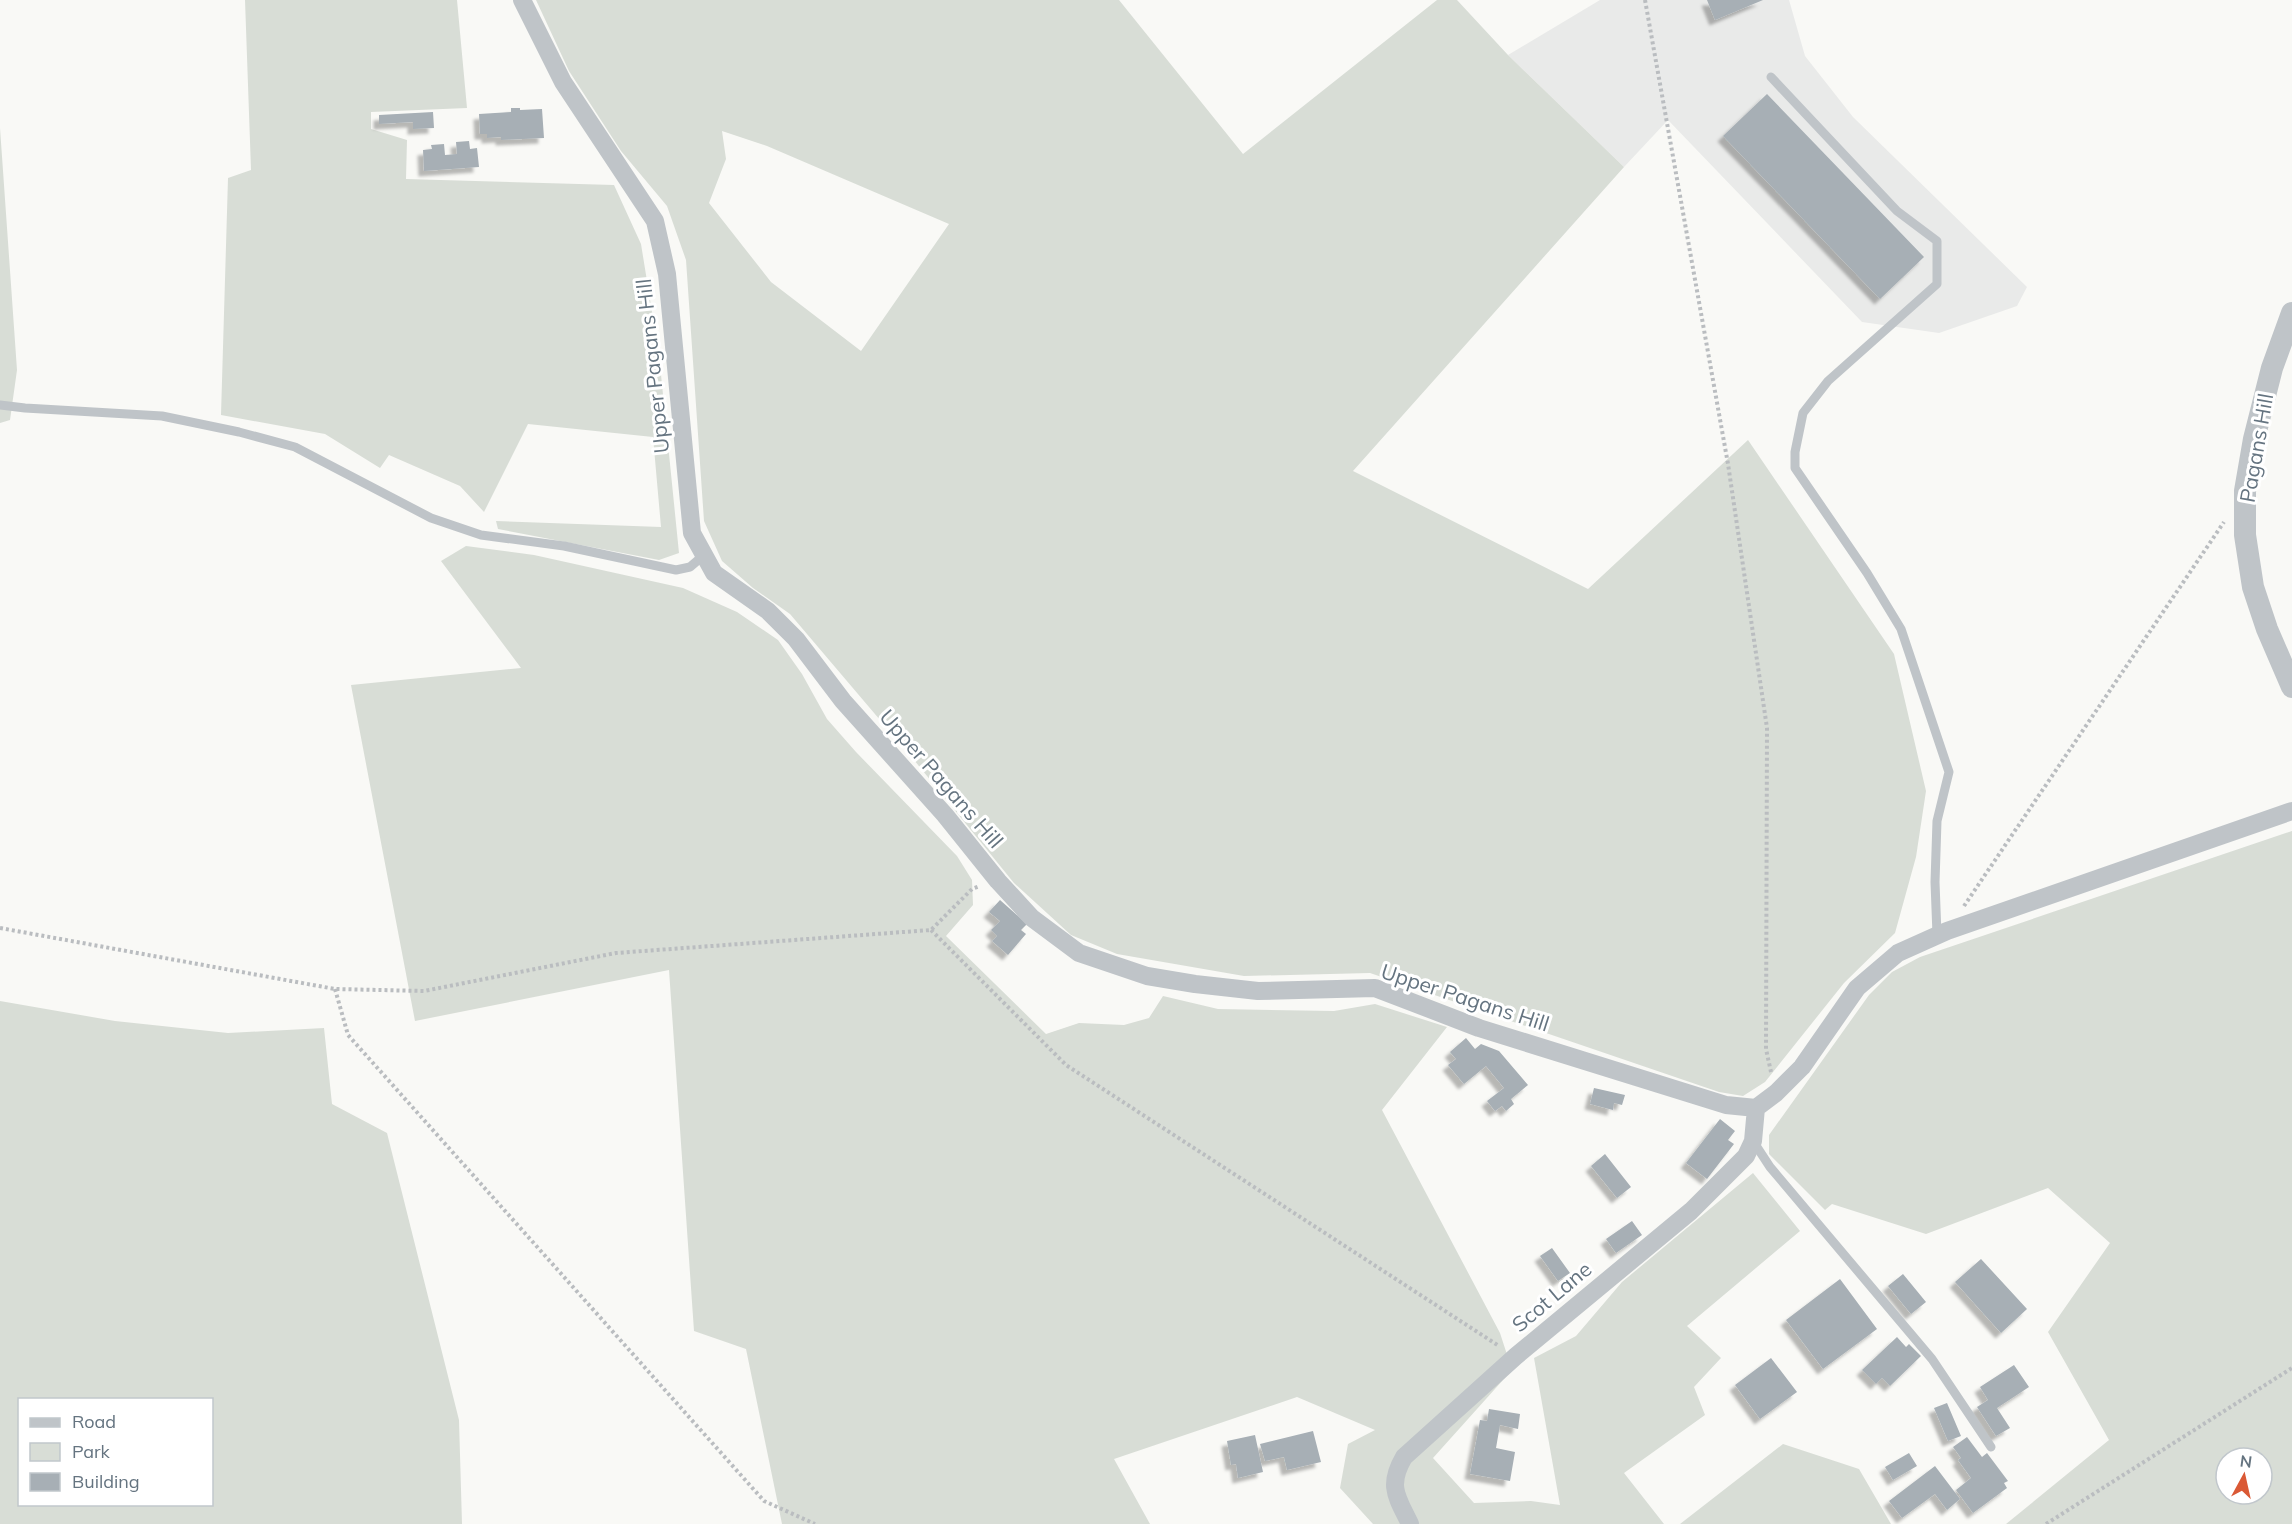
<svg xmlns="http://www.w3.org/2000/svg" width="2292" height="1524" viewBox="0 0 2292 1524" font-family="Mulish,sans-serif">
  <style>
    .built { fill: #e9eae9 }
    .green { fill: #d8ddd6; fill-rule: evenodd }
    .building { fill: #a7afb5; filter: url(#shadow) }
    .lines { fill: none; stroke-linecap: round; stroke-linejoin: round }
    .path { stroke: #babdc0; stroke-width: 4; stroke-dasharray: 3 3; stroke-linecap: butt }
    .service { stroke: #bfc4c8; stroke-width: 9 }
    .minor { stroke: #bfc4c8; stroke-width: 18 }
    .tertiary { stroke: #bfc4c8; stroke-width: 22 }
    .labels { text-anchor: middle; stroke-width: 6; stroke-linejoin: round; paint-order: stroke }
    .street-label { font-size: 21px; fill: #657480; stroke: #fff }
  </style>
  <defs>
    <filter id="shadow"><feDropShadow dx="-5.5" dy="5.5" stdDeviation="1.5" flood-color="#0004"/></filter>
  </defs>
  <rect width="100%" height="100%" fill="#f9f9f6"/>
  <!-- built -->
  <path class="built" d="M1600,0h189l16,56 48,61 174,170 -10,19 -78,27 -77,-11 -194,-202 -44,47 -116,-112z"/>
  <!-- green -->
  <path class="green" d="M245,0h212l10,108 -96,4v17l36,11 -1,39 208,6 27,59 18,111 20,198 -20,7 -161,-31 -2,-8 165,6 -8,-90 -125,-13 -44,88 -24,-26 -71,-31 -9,13 -55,-34 -104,-19 7,-237 23,-8z
    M536,0h583l124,154 194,-154h20l51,55 116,112 -271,304 235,118 160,-149 146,214 32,137 -10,66 -21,76 -51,50 -79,99 -22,14 -24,-4 -349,-119 -126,3 -127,-22 -46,-19 -57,-52 -100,-123 -124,-146 -37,-26 -31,-27 -18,-40 -18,-261 -19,-54 -46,-55 -52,-80zM722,131l45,15 182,78 -88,127 -90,-69 -62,-79 17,-44z
    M0,128l17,242 -7,50 -10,3z
    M466,546l68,9 149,33 54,24 41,28 24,34 25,45 29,33 101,104 15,24 1,25 -27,31 100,98 33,-11 45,2 25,-7 14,-22 55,13 116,2 41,-7 72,23 -65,83 118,223 12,37 -79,88 41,45 57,-2 29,4 -26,-147 42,-22 46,-54 131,-109 47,58 -113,95 34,32 -27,29 11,28 -81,58 40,51h-291l-33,-36 8,-44 27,-14 -78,-33 -183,62 36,65h-368l-36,-175 -52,-18 -25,-361 -254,51 -64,-336 170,-17 -80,-107z
    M2292,831v693h-286l103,-84 -61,-108 62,-89 -62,-55 -122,46 -94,-30 -7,6 -56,-56v-19l100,-140 23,-23 28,-15zM2226,1458h36v36h-36z
    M0,1001l115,20 113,12 96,-5 8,76 55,29 72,287 3,104h-462zM20,1400h192v104h-192z
    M1783,1444l76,25 32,55h-211z"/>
  <!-- building -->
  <path class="building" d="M1707,0h56l-48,20z
    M1767,94l157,163 -44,42 -157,-163z
    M511,108h9v2l22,-1 2,29 -43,2v-3l-14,1v-4h-7l-1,-20 32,-2z
    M433,112l1,16 -21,1v-7l-34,2v-9z
    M469,141l1,8 7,-1 2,19 -55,4 -1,-21 9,-1 -1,-4 13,-1 1,11 12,-1 -1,-12z
    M1000,900l27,24 -6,6 5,4 -18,21 -16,-14 5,-5 -6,-6 9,-9 -11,-9z
    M1466,1038l9,11 6,-5 18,7 29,34 -17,14 3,5 -8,7 -4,-5 -7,5 -8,-10 17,-13 -18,-22 -22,18 -16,-19 8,-6 -6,-7z
    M1594,1088l31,7 -3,10 -8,-2 -1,7 -23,-6z
    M1720,1119l15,12 -7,9 6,4 -27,35 -21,-16z
    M1605,1154l26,33 -14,11 -26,-32z
    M1632,1221l10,14 -26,18 -10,-14z
    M1552,1248l18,25 -12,8 -18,-25z
    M1981,1259l46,50 -26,24 -46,-51z
    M1903,1274l23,28 -15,12 -23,-28z
    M1840,1279l37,50 -54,40 -37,-49z
    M1897,1337l9,10 3,-3 12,12 -31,30 -8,-8 -6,6 -14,-14z
    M1771,1358l26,34 -37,27 -25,-34z
    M2014,1365l15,22 -32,21 13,20 -14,8 -19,-29 11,-7 -8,-13z
    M1947,1403l14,33 -13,5 -14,-33z
    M1489,1409l31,5 -2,15 -18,-4 -4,23 19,4 -5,29 -40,-7 10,-54 7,1z
    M1313,1431l8,31 -34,8 -3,-13 -19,4 -5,-17z
    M1255,1435l8,37 -25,6 -2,-14 -5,1 -4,-24z
    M1967,1437l15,20 5,-4 21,28 -4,2 3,5 -34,25 -17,-23 15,-12 -13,-18 3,-2 -8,-11z
    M1909,1453l8,13 -24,14 -8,-13z
    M1935,1466l25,33 -13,11 -12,-16 -33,24 -13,-17z"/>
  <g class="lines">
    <!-- path -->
    <path class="path" d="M1645,0l83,464 39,264 -1,321 5,23
      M1964,906l260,-384
      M0,928l335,61 89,2 192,-38 315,-23 41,-41 8,-3
      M931,930l135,135 433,281
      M335,989l13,46 416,466 51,23
      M2046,1524l246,-156"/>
    <!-- service -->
    <path class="service" d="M1771,77l126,134 40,30v43l-109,97 -25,32 -8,39v16l72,105 34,56 48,143 -12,49 -2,61 2,53
      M0,405l25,3 137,8 77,16 56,15 136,71 50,17 83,11 112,24 14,-3 14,-12
      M1753,1141l17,26 162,192 59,88"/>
    <!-- minor -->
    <path class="minor" d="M522,0l41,82 92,139 12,53 25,259 22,40 54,38 28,28 47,62 102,114 53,66 34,37 47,35 68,23 48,8 63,7 117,-3 104,40 247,77 30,3
      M1756,1108l20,-15 26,-26 55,-79 41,-35 49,-22 345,-120
      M1410,1524c-13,-27 -23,-38 -6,-67l112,-101 175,-145 55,-55 7,-15 3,-33"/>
    <!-- tertiary -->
    <path class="tertiary" d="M2292,313l-20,55 -18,71 -9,52v44l8,52 14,42 25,58"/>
  </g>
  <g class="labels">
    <!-- street labels -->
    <g class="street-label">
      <text transform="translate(653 366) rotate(-96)" y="7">Upper Pagans Hill</text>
      <text transform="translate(2257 448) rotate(-80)" y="7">Pagans Hill</text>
      <text transform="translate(941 779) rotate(49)" y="7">Upper Pagans Hill</text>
      <text transform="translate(1465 998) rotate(18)" y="7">Upper Pagans Hill</text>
      <text transform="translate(1552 1297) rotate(-40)" y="7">Scot Lane</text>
    </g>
  </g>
  <!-- legend -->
  <rect x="18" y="1398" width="195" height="108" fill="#ffffff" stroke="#c1c7cc" stroke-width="1.5"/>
  <rect x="30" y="1418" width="30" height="9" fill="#bfc4c8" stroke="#c1c7cc" stroke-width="1.5"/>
  <text x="72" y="1428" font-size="18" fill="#657480">Road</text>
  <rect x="30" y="1443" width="30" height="18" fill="#d8ddd6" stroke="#c1c7cc" stroke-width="1.5"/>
  <text x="72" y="1458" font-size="18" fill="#657480">Park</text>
  <rect x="30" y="1473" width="30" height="18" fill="#a7afb5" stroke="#c1c7cc" stroke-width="1.5"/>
  <text x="72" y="1488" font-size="18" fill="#657480">Building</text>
  <!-- north arrow -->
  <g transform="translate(2244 1476) rotate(8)"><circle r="28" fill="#ffffff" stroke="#c1c7cc" stroke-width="1.5"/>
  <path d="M0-4.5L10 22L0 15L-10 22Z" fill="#da5935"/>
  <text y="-9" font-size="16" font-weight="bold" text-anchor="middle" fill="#657480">N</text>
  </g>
</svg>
